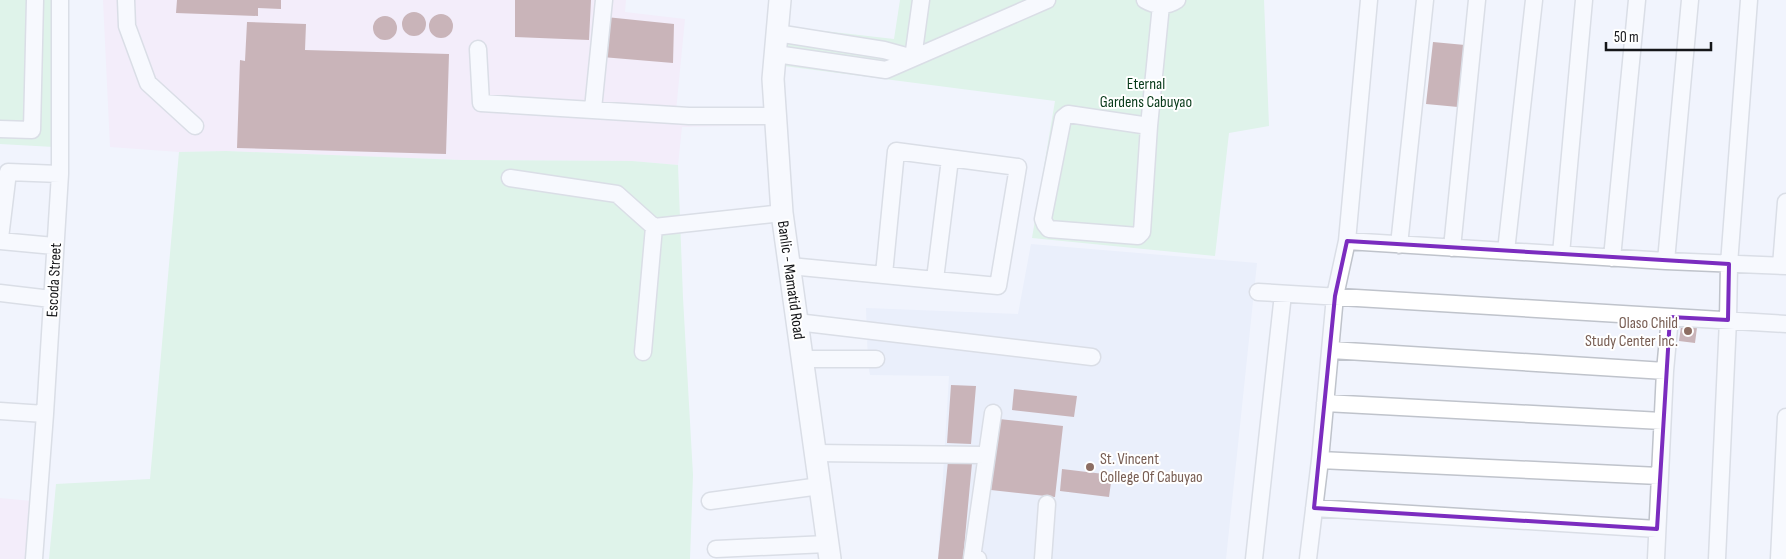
<svg xmlns="http://www.w3.org/2000/svg" width="1786" height="559" viewBox="0 0 1786 559" font-family="'Sofia Sans Condensed',sans-serif">
  <style>
    .industrial { fill: #f5e4f6 }
    .built { fill: #e2e8f8 }
    .green { fill: #caf1d2 }
    .building { fill: #996766 }
    .lines { fill: none; stroke-linecap: round; stroke-linejoin: round }
    .minor-casing { stroke: #bfc3cb; stroke-width: 19 }
    .major-casing { stroke: #bfc3cb; stroke-width: 24 }
    .minor { stroke: #fff; stroke-width: 16 }
    .major { stroke: #fff; stroke-width: 21 }
    .marked { fill: none; stroke: #7b2cbf; stroke-width: 4; stroke-linejoin: round }
    .education-dot { fill: #8d6e63; stroke: #fff; stroke-width: 2 }
    .labels { text-anchor: middle; stroke-width: 4; stroke-linejoin: round; paint-order: stroke }
    .park-label { font-size: 16px; fill: #083a1a; stroke: #fff }
    .street-label { font-size: 16px; fill: #151619; stroke: #fff }
    .education-label { font-size: 16px; fill: #785e54; stroke: #fff; text-anchor: end }
  </style>
  <rect width="100%" height="100%" fill="#f1f4fd"/>
  <!-- industrial -->
  <path class="industrial" d="M103,0h523l-1,12 60,7 -9,92 94,14 -88,2 -4,38 -46,-4 -171,-1 -235,-9 -47,1 -69,-5z
    M0,498l32,3 -5,58h-27z"/>
  <!-- built -->
  <path class="built" d="M1031,244l226,19 -31,296h-288l11,-183 -79,-1 -2,-11 -2,-56 152,6z"/>
  <!-- green -->
  <path class="green" d="M0,0h55l-1,147 -54,-3z
    M900,0h364l5,126 -40,7 -14,123 -183,-18 23,-137 -271,-35 5,-39 105,12z
    M226,151l235,9 171,1 46,4 5,133 10,177 -3,84h-641l7,-75 94,-5 29,-327z"/>
  <!-- building -->
  <path class="building" d="M177,0h104v9l-23,-1v8l-82,-3z
    M515,0h76l-2,40 -74,-3z
    M402 24a12 12 0 1 1 24 0a12 12 0 1 1-24 0Z
    M429 26a12 12 0 1 1 24 0a12 12 0 1 1-24 0Z
    M373 28a12 12 0 1 1 24 0a12 12 0 1 1-24 0Z
    M606,17l68,7 -1,39 -71,-6z
    M247,22l59,2 -1,26 144,4 -3,100 -209,-6 3,-88 5,1z
    M1433,42l32,3 -7,62 -32,-3z
    M1682,319l16,1 -3,23 -16,-2z
    M951,385l25,1 -5,58 -24,-1z
    M1014,389l63,7 -3,21 -62,-7z
    M999,419l64,7 -8,71 -64,-7z
    M948,461l24,2 -9,96h-25z
    M1062,469l50,6 -3,22 -49,-6z"/>
  <g class="lines">
    <defs>
      <path id="minor" d="M126,0l1,26 21,57 47,43
        M1145,0c10,6 22,7 32,0
        M777,33l107,17 29,8
        M478,49l3,54 208,13h86
        M776,54l110,16 161,-70
        M913,58l8,-58
        M593,109l11,-109
        M1149,126l-81,-12 -5,4 -20,101 2,5 4,5 89,7 4,-4 7,-106 12,-121
        M0,129l32,1 3,-130
        M510,178l107,16 37,33
        M0,238l8,-66 52,2
        M0,241l54,5
        M1347,241l319,20 120,5
        M1399,245l26,-245
        M1452,248l25,-248
        M1506,251l28,-251
        M1561,254l23,-254
        M1612,258l25,-258
        M1666,261l24,-261
        M790,266l208,20 20,-119 -122,-16 -12,123
        M1781,266l5,-64
        M935,279l15,-120
        M1258,292l528,32
        M0,293l51,6
        M797,322l295,35
        M1331,350l334,21
        M643,352l11,-125 128,-14
        M802,359h74
        M1325,403l337,18
        M0,411l45,3
        M815,453l170,2
        M1320,460l339,16
        M710,501l110,-15
        M1314,508l343,21
        M716,549l111,-5
        M34,559l11,-145 15,-240v-174
        M978,559l-6,-1 21,-145
        M1043,559l4,-55
        M1254,559l29,-265
        M1308,559l12,-99 15,-164 12,-55 22,-241
        M1656,559l9,-188 5,-54
        M1717,559l11,-239 1,-56 20,-264
        M1779,559l7,-142"/>
      <path id="major" d="M780,0l-7,79 9,134 48,346"/>
    </defs>
    <!-- minor casing -->
    <use href="#minor" class="minor-casing"/>
    <!-- major casing -->
    <use href="#major" class="major-casing"/>
    <!-- minor -->
    <use href="#minor" class="minor"/>
    <!-- major -->
    <use href="#major" class="major"/>
  </g>
  <!-- marked area -->
  <path d="M0 0H1786V559H0ZM1347,241l382,23 -1,56 -58,-3 -13,212 -343,-21 21,-212z" fill="#f1f4fd" fill-opacity=".55" fill-rule="evenodd"/>
  <path class="marked" d="M1347,241l382,23 -1,56 -58,-3 -13,212 -343,-21 21,-212z"/>
  <!-- markers -->
  <g class="education-dot">
    <circle cx="1688" cy="331" r="5"/>
    <circle cx="1090" cy="467" r="5"/>
  </g>
  <g class="labels">
    <!-- park labels -->
    <g class="park-label">
      <text x="1146" y="89">Eternal<tspan x="1146" dy="18">Gardens Cabuyao</tspan></text>
    </g>
    <!-- street labels -->
    <g class="street-label">
      <text transform="translate(53 280) rotate(-87)" y="6">Escoda Street</text>
      <text transform="translate(792 280) rotate(82)" y="6">Banlic - Mamatid Road</text>
    </g>
    <!-- education labels -->
    <g class="education-label">
      <text x="1678" y="328">Olaso Child<tspan x="1678" dy="18">Study Center Inc.</tspan></text>
      <text x="1100" y="464" text-anchor="start">St. Vincent<tspan x="1100" dy="18">College Of Cabuyao</tspan></text>
    </g>
  </g>
  <!-- scale -->
  <path d="M1606 42v8h105v-8" fill="none" stroke="#151619" stroke-width="2.5"/>
  <text x="1614" y="42" font-size="15" fill="#151619" stroke="#ffffff" stroke-width="4" paint-order="stroke">50 m</text>
</svg>
